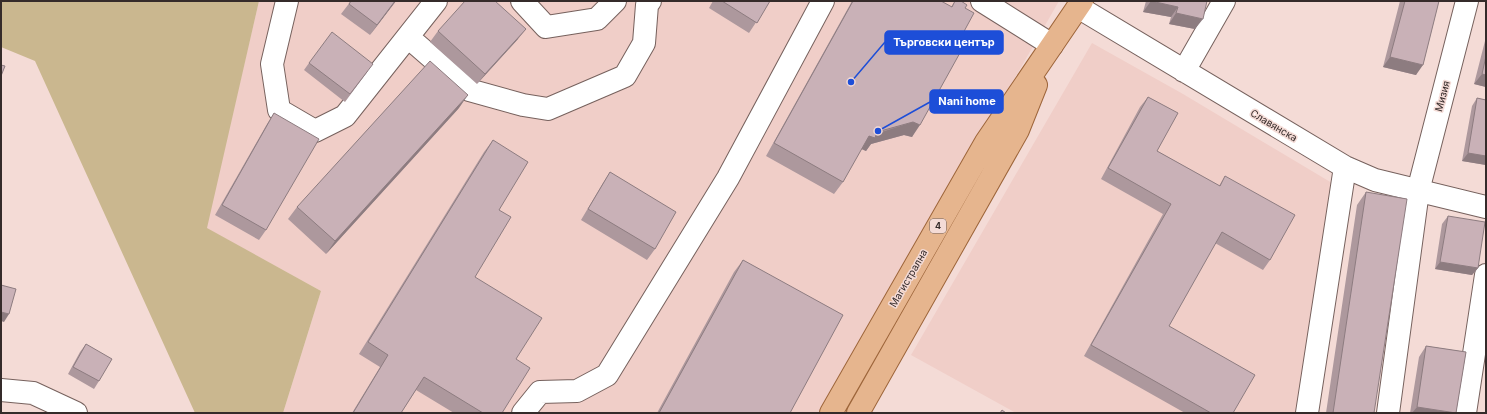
<svg xmlns="http://www.w3.org/2000/svg" width="1487" height="414" viewBox="0 0 1487 414" font-family="Inter,sans-serif">
  <style>
    .built { fill: #f0cec8 }
    .green { fill: #cab78f }
    .lines { fill: none; stroke-linecap: round; stroke-linejoin: round }
    .minor-casing { stroke: #76615d; stroke-width: 24 }
    .major-casing { stroke: #9d653a; stroke-width: 24 }
    .minor { stroke: #fff; stroke-width: 22 }
    .major { stroke: #e6b58e; stroke-width: 22 }
    .wall { fill: #ad989d }
    .shaded-wall { fill: #8d7c80 }
    .building { fill: #c9b1b7; stroke: #8d7c80 }
    .labels { text-anchor: middle; stroke-width: 3; stroke-linejoin: round; paint-order: stroke }
    .shield { fill: #f4dbd6; stroke: #6e605e; stroke-width: 1 }
    .shield-label { font-size: 9px; font-weight: bold; fill: #352b2a }
    .street-label { font-size: 10px; fill: #352b2a; stroke: #f4dbd6 }
    .leader { fill: none; stroke: #1d4ed8; stroke-width: 1.5 }
    .callout-dot { fill: #1d4ed8; stroke: #f4dbd6; stroke-width: 1.5 }
    .callout { fill: #1d4ed8; stroke: #1d4ed8; stroke-width: 1.5 }
    .callout-label { font-size: 11px; text-anchor: middle; font-weight: bold; fill: #fff }
  </style>
  <rect width="100%" height="100%" fill="#f4dbd6"/>
  <!-- built -->
  <path class="built" d="M259,1h800l-236,412h-540l38,-122 -115,-63z
    M1092,43l91,51 149,89 -36,230h-280l-105,-58z"/>
  <!-- green -->
  <path class="green" d="M1,1h258l-52,227 114,63 -38,122h-88l-160,-352 -34,-14z"/>
  <g class="lines">
    <defs>
      <path id="minor" d="M287,1l-15,63 7,46 36,21 30,-15 91,-115
        M522,1l24,26 51,-8 18,-18
        M982,1l70,44
        M1078,7l267,160 30,13 111,27
        M408,37l61,53 54,15 25,4 77,-33 19,-33 3,-38 3,-4
        M1184,71l40,-70
        M1,390l32,3 43,20
        M523,413l17,-21 37,-1 30,-16 121,-197 95,-177
        M1307,413l38,-246
        M1388,413l30,-222 49,-190
        M1465,413l21,-138"/>
      <path id="major" d="M831,413l155,-271 96,-141
        M858,413l160,-283 18,-45"/>
    </defs>
    <!-- minor casing -->
    <use href="#minor" class="minor-casing"/>
    <!-- major casing -->
    <use href="#major" class="major-casing"/>
    <!-- minor -->
    <use href="#minor" class="minor"/>
    <!-- major -->
    <use href="#major" class="major"/>
  </g>
  <!-- wall -->
  <path class="wall" d="M351,1h45l-26,34 -29,-21z
    M713,1h57l-21,32 -40,-25z
    M852,1h89l10,6 4,-6 10,7 -10,40 -43,89 -8,-2 -33,9 -5,7 -5,-2 -18,33 -9,12 -68,-38z
    M1146,1h61l-12,28 -26,-5 2,-7 -28,-5z
    M1400,1h39l-23,74 -33,-8z
    M438,31l80,8 -41,45 -47,-42z
    M1486,37v50l-12,-3z
    M309,63l59,8 -23,31 -41,-32z
    M1148,97l9,54 62,35 6,-10 45,84 -7,10 -48,-27 -46,83 64,87h-48l-101,-57 79,-142 -62,-35 39,-72z
    M1477,98l9,2v65l-24,-4 10,-55z
    M459,108l-133,146 -38,-35 9,-12z
    M274,113l-8,117 -7,10 -44,-25 52,-91z
    M493,140l6,70 -24,67 41,82 -14,54h-48l-38,-23 -15,23h-49l28,-46 -21,-13 125,-202z
    M610,172l45,77 -8,11 -66,-40 22,-37z
    M1366,192l8,221h-48l31,-208z
    M1448,216l30,52 -6,7 -37,-6 7,-45z
    M743,260l47,153h-133l77,-141z
    M86,344l13,37 -5,8 -26,-15 12,-22z
    M1426,346l40,6 -10,61h-46l9,-56z"/>
  <!-- shaded-wall -->
  <path class="shaded-wall" d="M395,1h1l-26,34 7,-10z
    M1151,1l27,6 -7,10 -28,-5z
    M1176,13l27,6 -8,10 -26,-5z
    M526,29l-8,10 -41,45 8,-10z
    M1390,57l33,8 -7,10 -33,-8z
    M1482,74l4,1v12l-12,-3z
    M468,95l-9,13 -133,146 9,-13z
    M913,122l7,3 -8,12 -8,-2 -33,9 -5,7 -6,-3 9,-12z
    M1468,153l18,3v9l-24,-4z
    M1440,262l38,6 -6,7 -37,-6z
    M1,312l8,2 -5,8 -3,-1z
    M1417,407l39,6h-44z"/>
  <!-- building -->
  <path class="building" d="M351,1h44l-18,24 -28,-21z
    M465,1h30l31,28 -41,45 -47,-43z
    M722,1h48l-13,22z
    M853,1h88l11,6 3,-6h6l6,4 -2,3 9,5 -19,35 6,3 -41,74 -7,-3 -36,10 -2,6 -6,-2 -26,46 -69,-39z
    M1151,1h56l-4,18 -27,-6 2,-6z
    M1405,1h34l-16,64 -33,-8z
    M332,32l41,32 -23,30 -41,-31z
    M1486,56v19l-4,-1z
    M430,61l38,34 -133,146 -38,-34z
    M1,65l4,1 -4,10z
    M1148,97l30,16 -21,38 63,35 5,-10 70,39 -25,45 -48,-28 -53,94 86,49 -22,38h-22l-120,-68 80,-141 -63,-36z
    M1477,98l9,2v56l-18,-3z
    M274,113l45,26 -53,91 -44,-25z
    M493,140l35,22 -29,48 12,7 -36,60 67,41 -26,41 14,9 -28,45h-19l-59,-36 -23,36h-48l35,-58 -20,-13z
    M610,172l66,40 -21,37 -67,-40z
    M1366,192l41,7 -33,214h-41z
    M1448,216l37,6 -7,46 -38,-6z
    M743,260l100,55 -53,98h-131z
    M1,285l15,4 -7,25 -8,-2z
    M86,344l26,15 -13,22 -26,-14z
    M1426,346l40,6 -10,61 -39,-6z
    M1002,410l4,3h-6z"/>
  <g class="labels">
    <!-- shield labels -->
    <rect class="shield" x="930" y="219" width="16" height="14" rx="3"/>
    <g class="shield-label">
      <text x="938" y="229">4</text>
    </g>
    <!-- street labels -->
    <g class="street-label">
      <text transform="translate(1442 96) rotate(-75)" y="4">Мизия</text>
      <text transform="translate(1274 125) rotate(31)" y="4">Славянска</text>
      <text transform="translate(908 278) rotate(-60)" y="4">Магистрална</text>
    </g>
  </g>
  <!-- callouts -->
  <path class="leader" d="M851 82L885 42M878 131L930 102"/>
  <g class="callout-dot">
    <circle cx="851" cy="82" r="4"/>
    <circle cx="878" cy="131" r="4"/>
  </g>
  <g class="callout">
    <rect x="885" y="31" width="118" height="23" rx="4"/>
    <rect x="930" y="90" width="73" height="23" rx="4"/>
  </g>
  <g class="callout-label">
    <text x="944" y="46">Търговски център</text>
    <text x="967" y="105">Nani home</text>
  </g>
  <!-- border -->
  <rect width="1487" height="414" fill="none" stroke="#352b2a" stroke-width="4"/>
</svg>
